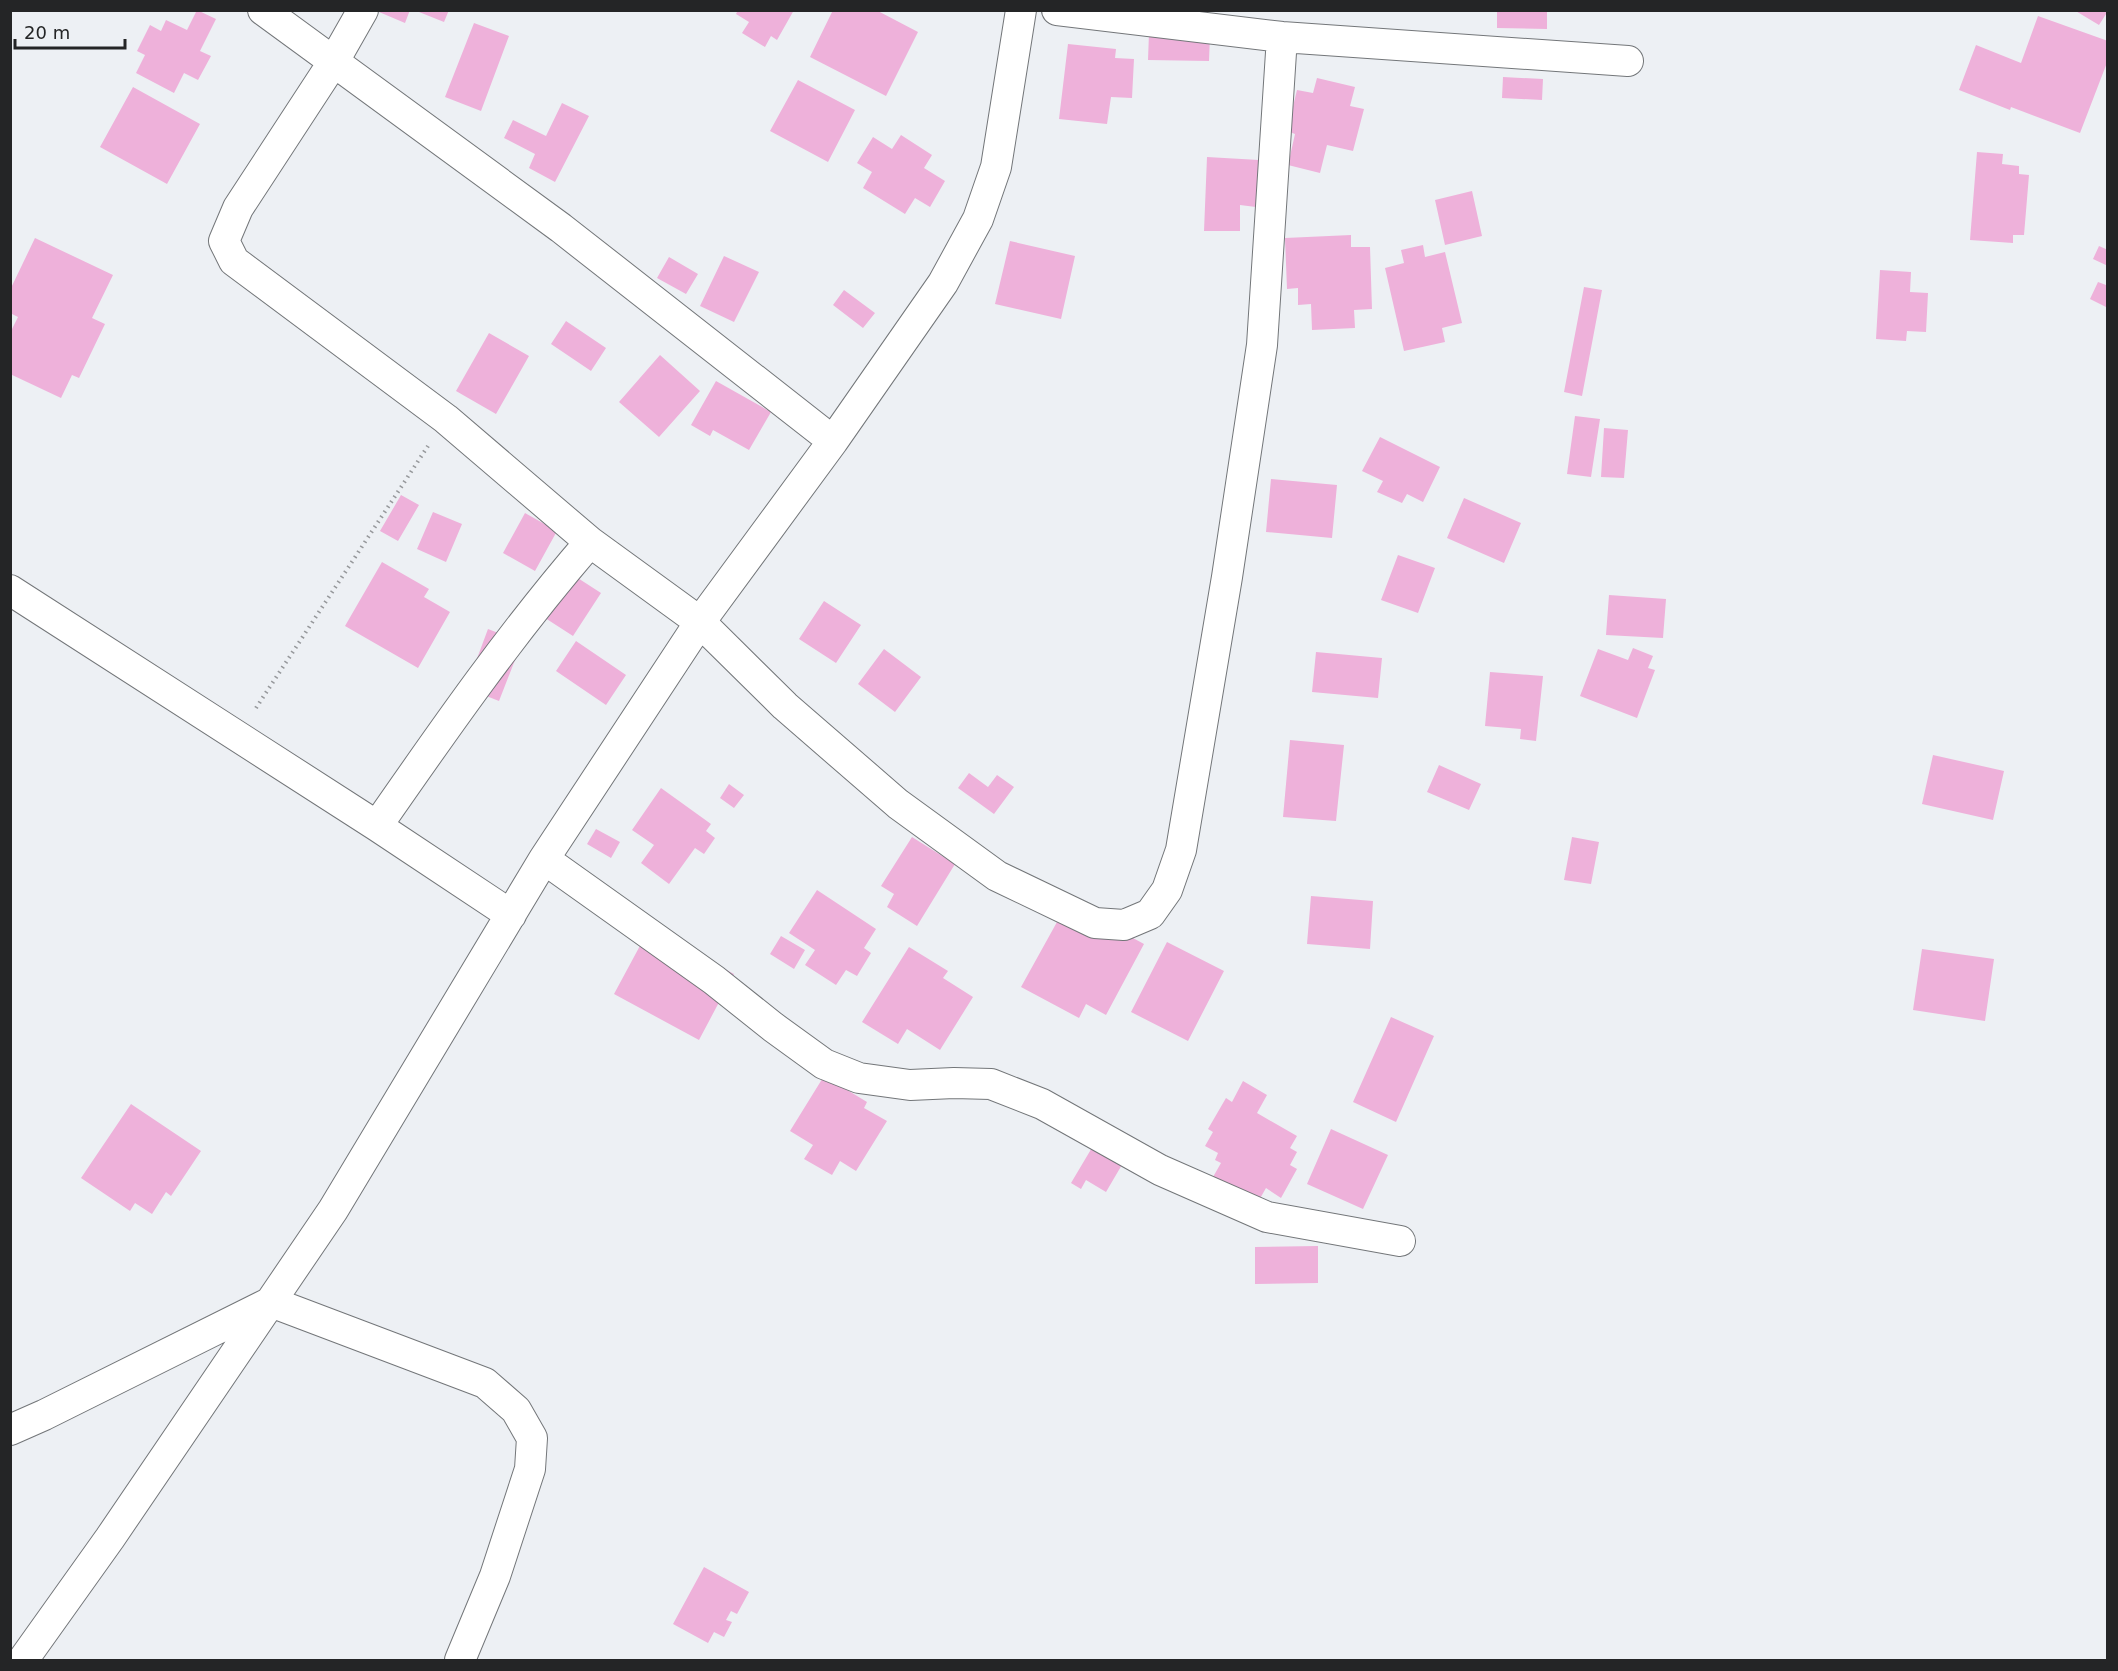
<svg xmlns="http://www.w3.org/2000/svg" width="2118" height="1671" viewBox="0 0 2118 1671" font-family="'DejaVu Sans',sans-serif">
  <style>
    .building { fill: #eeb1da }
    .lines { fill: none; stroke-linecap: round; stroke-linejoin: round }
    .minor-casing { stroke: #737679; stroke-width: 32 }
    .path { stroke: #96989b; stroke-width: 4; stroke-dasharray: 1.5 4.5; stroke-linecap: butt }
    .minor { stroke: #fff; stroke-width: 30 }
  </style>
  <rect width="100%" height="100%" fill="#edf0f4"/>
  <!-- building -->
  <path class="building" d="M197,10l19,9 -16,32 11,5 -13,24 -14,-7 -10,20 -38,-20 9,-18 -8,-4 13,-26 11,6 5,-11 21,10z
    M380,10h30l-5,13 -26,-11z
    M414,10h35l-5,12z
    M738,10h56l-17,30 -6,-4 -6,11 -23,-14 7,-11 -13,-8z
    M833,10h43l42,22 -32,64 -76,-39z
    M1497,10h50v19l-50,-1z
    M2074,10h34v1l-9,14z
    M2038,16l70,25v19l-28,73 -69,-26 -1,3 -51,-20 17,-45 45,18z
    M474,23l35,13 -28,75 -36,-14z
    M1149,33l61,2 -1,26 -61,-1z
    M1068,44l48,5 -1,9 19,1 -2,39 -21,-1 -4,27 -48,-5z
    M1503,77l40,2 -1,21 -40,-2z
    M1317,78l38,9 -5,19 14,3 -11,42 -26,-6 -7,28 -32,-8 7,-31 -8,-3 10,-41 16,3z
    M798,80l57,30 -27,52 -58,-31z
    M133,87l67,37 -33,60 -67,-37z
    M562,103l27,13 -34,66 -26,-14 6,-14 -31,-16 9,-18 33,16z
    M901,135l31,20 -8,13 21,13 -15,26 -15,-9 -10,16 -42,-26 9,-16 -15,-9 16,-26 19,12z
    M1977,152l26,2 -1,10 17,2v8l10,1 -5,60h-11v8l-43,-3z
    M1207,157l52,3 -3,47 -16,-2v26h-36z
    M1472,191l10,45 -37,9 -10,-45z
    M1351,235v12h19l2,62 -18,1 1,18 -43,2 -1,-26 -13,1v-17l-11,1 -2,-51z
    M35,238l78,37 -21,43 13,6 -26,54 -7,-3 -11,23 -51,-24v-41l8,-16 -8,-4v-23z
    M1010,241l65,15 -14,63 -66,-15z
    M1423,245l2,12 20,-5 17,71 -20,5 3,14 -41,9 -19,-83 19,-5 -3,-13z
    M2099,246l9,4v16l-15,-7z
    M724,256l35,16 -25,50 -34,-16z
    M669,257l29,17 -12,20 -29,-16z
    M1880,270l31,2 -1,20 18,1 -2,39 -19,-1 -1,10 -30,-2z
    M2108,281v27l-18,-9 8,-17 8,3z
    M1584,287l18,3 -20,106 -18,-4z
    M844,290l31,23 -12,15 -30,-23z
    M566,321l40,27 -15,23 -40,-27z
    M489,333l40,23 -33,58 -40,-23z
    M660,355l40,36 -41,46 -40,-35z
    M716,381l55,31 -22,38 -36,-20 -3,6 -19,-11z
    M1575,416l25,3 -9,58 -24,-3z
    M1604,428l24,2 -4,48 -23,-1z
    M1380,437l60,30 -17,35 -16,-8 -5,9 -25,-11 6,-11 -21,-10z
    M1271,479l66,6 -5,53 -66,-6z
    M401,495l18,10 -21,36 -18,-10z
    M1464,498l57,25 -17,40 -57,-25z
    M433,512l29,12 -16,38 -29,-13z
    M525,513l32,18 -22,40 -32,-18z
    M1398,555l37,13 -17,45 -37,-13z
    M382,562l47,27 -5,8 26,15 -32,56 -73,-42z
    M570,573l31,20 -28,43 -31,-20z
    M1609,595l57,4 -3,39 -57,-3z
    M824,601l37,24 -25,38 -37,-24z
    M488,629l34,13 -23,59 -33,-13z
    M576,641l50,34 -20,30 -50,-34z
    M1633,648l20,8 -5,12 7,2 -18,48 -57,-22 18,-47 30,11z
    M884,649l37,28 -26,35 -37,-28z
    M1316,652l66,6 -4,40 -66,-6z
    M1490,672l53,4 -7,65 -16,-2 1,-10 -36,-3z
    M1290,740l54,5 -8,76 -53,-4z
    M1933,755l71,16 -11,49 -71,-16z
    M1439,765l42,19 -12,26 -42,-18z
    M969,773l19,14 9,-12 17,12 -20,27 -36,-26z
    M729,784l15,11 -10,13 -14,-10z
    M661,788l50,36 -5,7 9,7 -11,16 -9,-6 -26,36 -28,-21 13,-18 -22,-15z
    M596,829l24,13 -9,16 -24,-14z
    M912,837l43,27 -38,62 -30,-19 7,-13 -13,-8z
    M1572,837l27,5 -8,42 -27,-4z
    M817,890l59,39 -12,19 7,5 -14,23 -11,-6 -10,15 -31,-20 10,-15 -26,-17z
    M1311,896l62,5 -3,48 -63,-5z
    M1074,906l70,38 -38,71 -20,-11 -7,14 -58,-31 36,-65 7,3z
    M649,929l85,45 -35,66 -85,-46z
    M781,936l24,14 -11,19 -24,-15z
    M1167,942l57,29 -36,70 -57,-29z
    M909,947l39,24 -5,7 30,19 -33,53 -33,-21 -9,15 -36,-22z
    M1922,949l72,10 -9,62 -72,-11z
    M1391,1017l43,19 -38,86 -43,-20z
    M824,1076l43,26 -3,6 23,13 -31,50 -16,-10 -8,14 -28,-16 9,-14 -23,-14z
    M1243,1081l24,14 -10,18 40,23 -7,12 7,4 -7,13 7,4 -16,29 -15,-10 -8,14 -45,-25 8,-14 -6,-3 3,-7 -13,-7 8,-14 -5,-3 18,-31 6,4z
    M131,1104l70,47 -30,45 -5,-4 -14,22 -17,-11 -5,8 -49,-33z
    M1331,1129l57,26 -25,54 -56,-25z
    M1093,1146l30,17 -17,29 -20,-12 -5,9 -10,-6z
    M1318,1246v37l-63,1v-37z
    M704,1567l45,25 -12,22 -6,-3 -5,9 6,2 -8,15 -10,-5 -6,11 -35,-19z"/>
  <g class="lines">
    <defs>
      <path id="minor" d="M263,10l298,218 272,213
        M363,10l-29,51 -96,147 -14,33 10,20 212,158 144,123 110,80 85,84 113,98 99,72 98,47 29,2 26,-11 17,-24 14,-40 46,-273 35,-232 20,-308
        M1057,10l225,27 346,24
        M10,590l367,236 134,89
        M377,826c68,-98 135,-194 213,-284
        M544,859l170,121 59,47 51,37 35,14 51,7 44,-2 37,1 51,20 118,66 107,47 133,24
        M10,1430l34,-15 227,-113 214,81 31,27 16,28 -2,31 -35,107 -35,84
        M23,1660l87,-122 223,-328 211,-351 156,-237 133,-181 110,-158 35,-64 18,-52 25,-157"/>
    </defs>
    <!-- minor casing -->
    <use href="#minor" class="minor-casing"/>
    <!-- path -->
    <path class="path" d="M256,708l172,-262"/>
    <!-- minor -->
    <use href="#minor" class="minor"/>
  </g>
  <!-- border -->
  <rect width="2118" height="1671" fill="none" stroke="#242526" stroke-width="24"/>
  <!-- scale -->
  <path d="M15 39v9h110v-9" fill="none" stroke="#242526" stroke-width="3"/>
  <text x="24" y="39" font-size="18" fill="#242526" stroke="#edf0f4" stroke-width="4.5" paint-order="stroke">20 m</text>
</svg>
